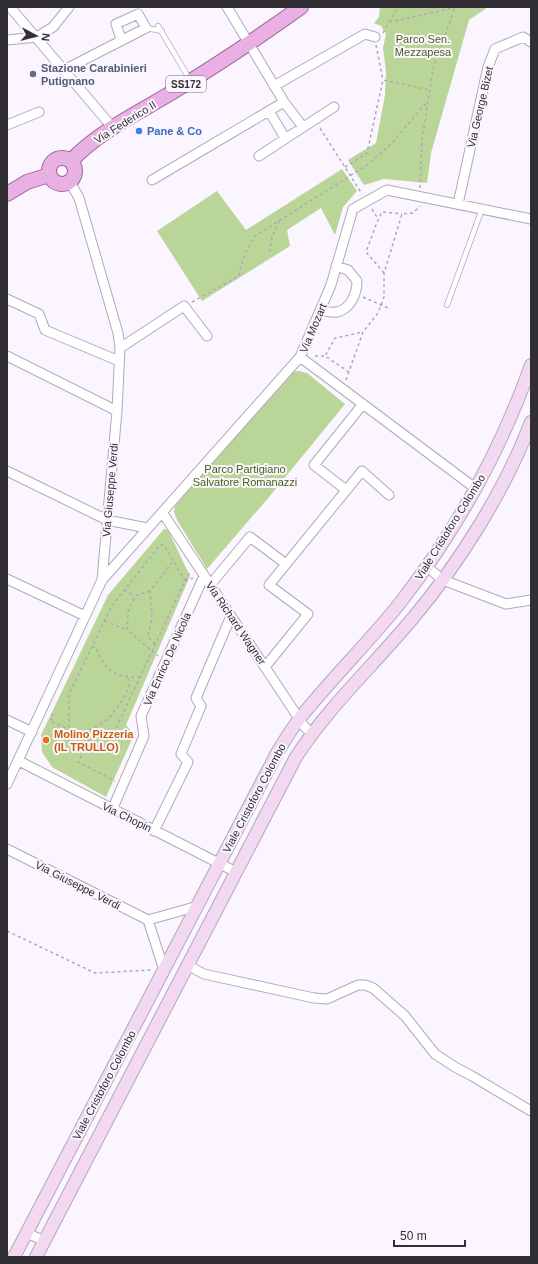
<svg xmlns="http://www.w3.org/2000/svg" width="538" height="1264" viewBox="0 0 538 1264" font-family="Arial,sans-serif">
  <style>
    .green { fill: #bad598 }
    .lines { fill: none; stroke-linecap: round; stroke-linejoin: round }
    .lane-casing { stroke: #b1a9b8; stroke-width: 6 }
    .street-casing { stroke: #b1a9b8; stroke-width: 11 }
    .secondary-casing { stroke: #b1a9b8; stroke-width: 14 }
    .primary-casing { stroke: #9e6199; stroke-width: 16 }
    .path { stroke: #aeaab1; stroke-width: 1.5; stroke-dasharray: 3 3; stroke-linecap: butt }
    .lane { stroke: #fff; stroke-width: 4.5 }
    .street { stroke: #fff; stroke-width: 9 }
    .secondary { stroke: #f3d8f1; stroke-width: 12 }
    .primary { stroke: #e8b0e3; stroke-width: 14 }
    .service-dot { fill: #5c6f8a; stroke: #faf5fe; stroke-width: 1.5 }
    .shop-dot { fill: #3f7fe0; stroke: #faf5fe; stroke-width: 1.5 }
    .food-dot { fill: #e8710a; stroke: #faf5fe; stroke-width: 1.5 }
    .labels { text-anchor: middle; stroke-width: 4; stroke-linejoin: round; paint-order: stroke }
    .shield { fill: #faf5fe; stroke: #6e6a71; stroke-width: 1 }
    .shield-label { font-size: 10px; font-weight: bold; fill: #322f34 }
    .park-label { font-size: 11px; fill: #476216; stroke: #faf5fe }
    .service-label { font-size: 11px; font-weight: bold; fill: #4e5e75; stroke: #faf5fe; text-anchor: start }
    .street-label { font-size: 11px; fill: #322f34; stroke: #faf5fe }
    .shop-label { font-size: 11px; font-weight: bold; fill: #366cbe; stroke: #faf5fe; text-anchor: start }
    .food-label { font-size: 11px; font-weight: bold; fill: #c56008; stroke: #faf5fe; text-anchor: start }
  </style>
  <rect width="100%" height="100%" fill="#faf5fe"/>
  <!-- green -->
  <path class="green" d="M380,7h108l-19,13 -38,133 -4,30 -43,-4 -20,6 -16,-25 28,-17 9,-48 1,-23 -3,-24 3,-14 -5,-8 -7,-3 5,-6z
    M342,169l15,22 -14,16 -8,28 -14,-27 -34,22 3,16 -88,55 -45,-70 60,-40 29,39z
    M299,371l8,2 38,31 -76,93 -62,72 -30,-49 -3,-8 1,-6 116,-134z
    M164,529l4,1 22,46 -64,149 7,8v4l-27,60 -54,-30 -10,-15 -1,-17 67,-140z"/>
  <g class="lines">
    <defs>
      <path id="lane" d="M158,26l32,54
        M146,28l16,3
        M447,305l35,-96"/>
      <path id="street" d="M10,7l103,121
        M7,40l30,-3 16,-10 16,-20
        M64,70l82,-42 -8,-14 -22,10 5,15
        M274,86l91,-52 10,3
        M284,102l19,25
        M269,111l16,27
        M7,125l32,-13
        M259,156l75,-49
        M152,180l132,-78 -57,-95
        M458,204l30,-137 7,-18 28,-12 8,5
        M7,299l32,15 6,16 74,31
        M320,310c5,1 12,3 17,2 14,-3 20,-19 20,-31l-9,-11 -12,-4
        M120,348l64,-42 23,30
        M7,356l110,55
        M300,357l175,131
        M7,471l100,49 40,8
        M346,490l-32,-25 49,-61
        M162,512l142,214 7,7
        M427,567l16,13 63,24 25,-4
        M7,579l78,37
        M102,580l198,-223 31,-72 22,-76 34,-19 144,29
        M210,585l40,-48 36,27
        M265,667l43,-53 -39,-29 93,-114 27,24
        M7,720l25,12
        M19,761l217,111
        M7,784l95,-204 15,-169 3,-63 -2,-15 -39,-135 -9,-16
        M112,810l32,-74 -3,-20 63,-140
        M154,831l34,-69 -7,-8 20,-48 -5,-8 35,-82
        M7,849l141,71
        M187,965l17,9 110,24 13,1 31,-14h7l8,3 32,28 30,38 20,13 17,9 59,35
        M164,970l-16,-50 50,-14
        M27,1233l17,8"/>
      <path id="secondary" d="M14,1257l264,-506c7,-11 14,-23 22,-33 32,-40 68,-75 100,-115 55,-71 101,-153 131,-238
        M36,1257l260,-500c33,-51 78,-92 117,-139 47,-56 92,-128 118,-196"/>
      <path id="primary" d="M49 171a13 13 0 1 1 26 0a13 13 0 1 1-26 0Z
        M71,161c27,-29 67,-48 100,-68 45,-27 88,-56 130,-86
        M7,194l20,-12 22,-7"/>
    </defs>
    <!-- lane casing -->
    <use href="#lane" class="lane-casing"/>
    <!-- street casing -->
    <use href="#street" class="street-casing"/>
    <!-- secondary casing -->
    <use href="#secondary" class="secondary-casing"/>
    <!-- primary casing -->
    <use href="#primary" class="primary-casing"/>
    <!-- path -->
    <path class="path" d="M389,22l69,-15
      M383,33l15,-26
      M376,45l7,35
      M320,128l42,66
      M345,167l22,-14 16,-73 47,10
      M420,188l2,-48 11,-71 22,-62
      M372,209l6,10
      M270,252l2,-15 8,-17
      M384,273l-18,-21 11,-30 5,-10 20,2
      M363,297l25,11
      M192,302l47,-26c2,-15 8,-27 16,-40l112,-71 24,-21 36,-42
      M315,356h10
      M349,372l-24,-16 10,-18 28,-6
      M346,380l17,-48 15,-19 6,-16v-24l18,-59 11,-1 7,-7
      M185,581l5,-9
      M185,581l8,-3
      M124,590l11,6
      M150,591l-15,5 -7,16 -1,18 31,26
      M105,621l22,9
      M155,644l-7,-7 4,-20 -2,-26 23,-30
      M92,647h4c8,24 19,31 44,30
      M51,714l3,2 -4,5 19,8
      M78,734l18,-7 12,-8 14,-18 7,-14 -1,-10
      M89,740l-20,-11v-35l42,-87 49,-62h4l21,36 -75,160 -3,5 -18,-6 -11,22 37,19
      M7,931l88,42 57,-3"/>
    <!-- lane -->
    <use href="#lane" class="lane"/>
    <!-- street -->
    <use href="#street" class="street"/>
    <!-- secondary -->
    <use href="#secondary" class="secondary"/>
    <!-- primary -->
    <use href="#primary" class="primary"/>
  </g>
  <!-- markers -->
  <circle class="service-dot" cx="33" cy="74" r="4"/>
  <circle class="shop-dot" cx="139" cy="131" r="4"/>
  <circle class="food-dot" cx="46" cy="740" r="4"/>
  <g class="labels">
    <!-- shield labels -->
    <rect class="shield" x="166" y="76" width="40" height="16" rx="3"/>
    <g class="shield-label">
      <text x="186" y="88">SS172</text>
    </g>
    <!-- park labels -->
    <g class="park-label">
      <text x="423" y="43">Parco Sen.<tspan x="423" dy="13">Mezzapesa</tspan></text>
      <text x="245" y="473">Parco Partigiano<tspan x="245" dy="13">Salvatore Romanazzi</tspan></text>
    </g>
    <!-- service labels -->
    <g class="service-label">
      <text x="41" y="72">Stazione Carabinieri<tspan x="41" dy="13">Putignano</tspan></text>
    </g>
    <!-- street labels -->
    <g class="street-label">
      <text transform="translate(480 107) rotate(-77)" y="4">Via George Bizet</text>
      <text transform="translate(125 122) rotate(-32)" y="4">Via Federico II</text>
      <text transform="translate(313 328) rotate(-67)" y="4">Via Mozart</text>
      <text transform="translate(110 490) rotate(-85)" y="4">Via Giuseppe Verdi</text>
      <text transform="translate(450 527) rotate(-58)" y="4">Viale Cristoforo Colombo</text>
      <text transform="translate(236 623) rotate(56)" y="4">Via Richard Wagner</text>
      <text transform="translate(167 659) rotate(-66)" y="4">Via Enrico De Nicola</text>
      <text transform="translate(254 798) rotate(-62)" y="4">Viale Cristoforo Colombo</text>
      <text transform="translate(127 817) rotate(26)" y="4">Via Chopin</text>
      <text transform="translate(78 885) rotate(27)" y="4">Via Giuseppe Verdi</text>
      <text transform="translate(104 1085) rotate(-62)" y="4">Viale Cristoforo Colombo</text>
    </g>
    <!-- shop labels -->
    <g class="shop-label">
      <text x="147" y="135">Pane &amp; Co</text>
    </g>
    <!-- food labels -->
    <g class="food-label">
      <text x="54" y="738">Molino Pizzeria<tspan x="54" dy="13">(IL TRULLO)</tspan></text>
    </g>
  </g>
  <!-- border -->
  <rect width="538" height="1264" fill="none" stroke="#322f34" stroke-width="16"/>
  <!-- north arrow -->
  <g transform="translate(36 36) rotate(97)" stroke="#faf5fe" stroke-width="3" paint-order="stroke">
  <path d="M0-3L7 15L0 10L-7 15Z" fill="#322f34"/>
  <text y="-6" font-size="11" font-weight="bold" text-anchor="middle" fill="#322f34">N</text>
  </g>
  <!-- scale -->
  <path d="M394 1240v6h71v-6" fill="none" stroke="#322f34" stroke-width="2"/>
  <text x="400" y="1240" font-size="12" fill="#322f34" stroke="#faf5fe" stroke-width="3" paint-order="stroke">50 m</text>
</svg>
